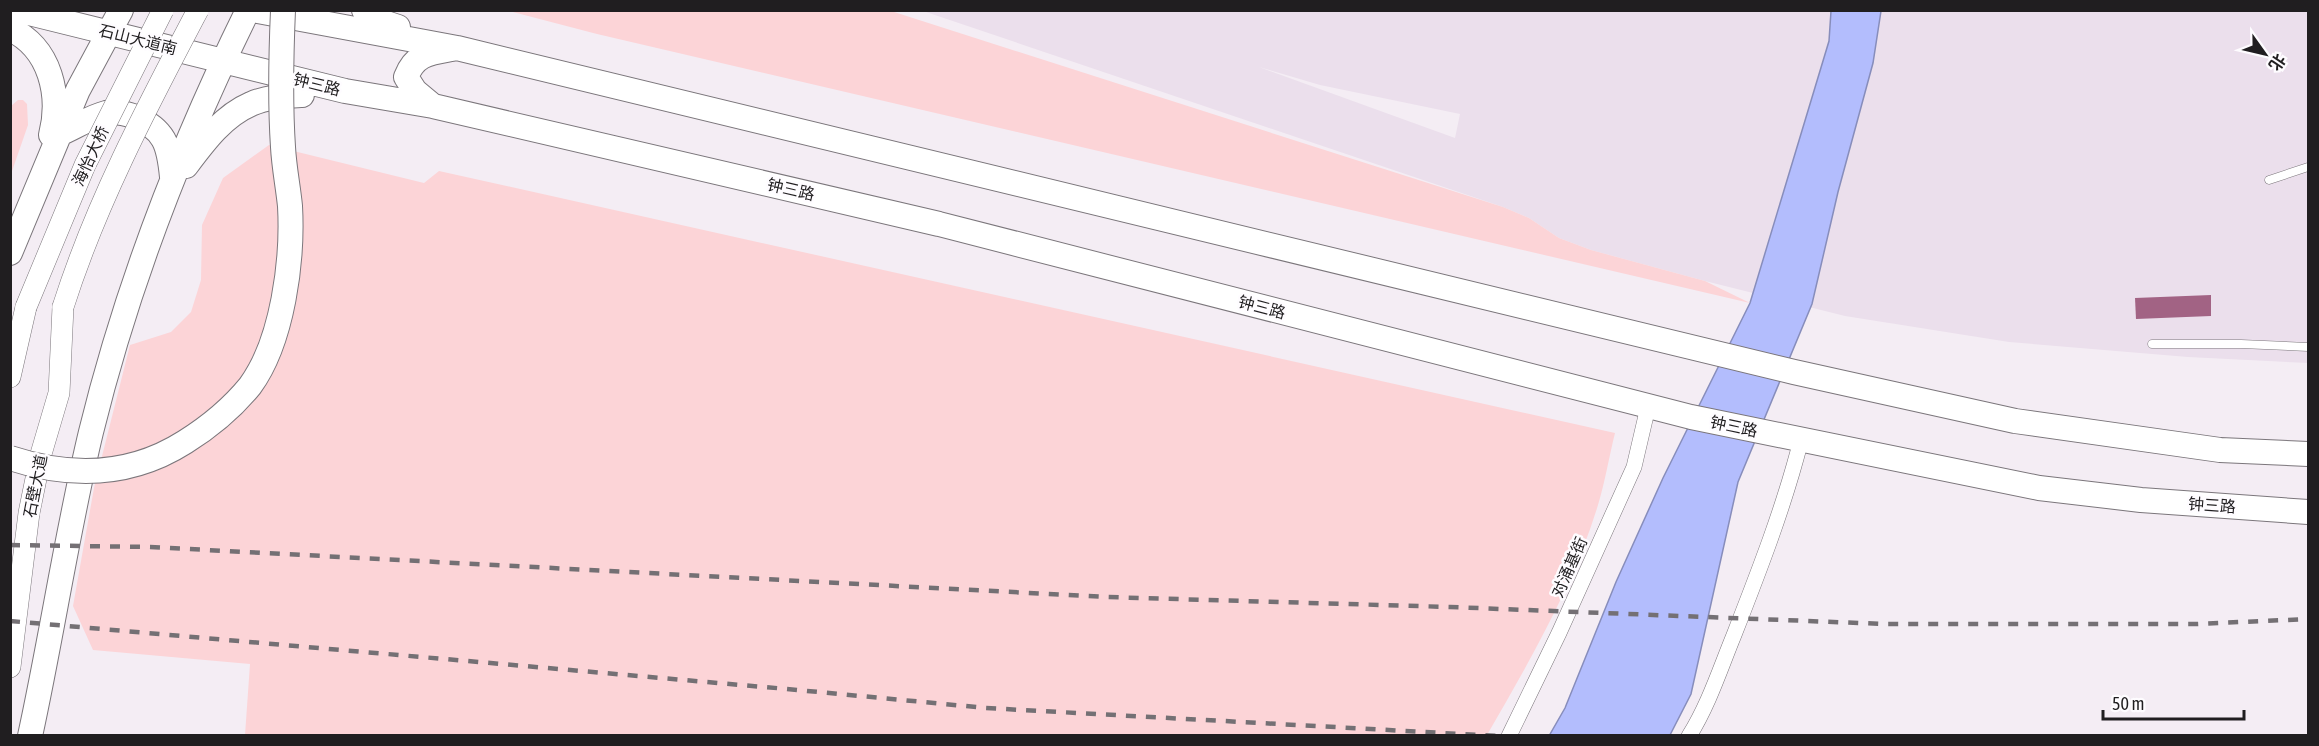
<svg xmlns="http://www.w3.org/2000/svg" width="2319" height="746" viewBox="0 0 2319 746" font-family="'Asap Condensed','Noto Sans SC',sans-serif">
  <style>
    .built { fill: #ebdfec; fill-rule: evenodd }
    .green { fill: #fcd4d7 }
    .water { fill: #b3bdfd; stroke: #878dbb; stroke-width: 1.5 }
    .building { fill: #a26384 }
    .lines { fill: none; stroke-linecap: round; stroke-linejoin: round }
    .lane-casing { stroke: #7b767b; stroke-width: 9 }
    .street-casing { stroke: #7b767b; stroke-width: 16 }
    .secondary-casing { stroke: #7b767b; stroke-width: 22 }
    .primary-casing { stroke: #7b767b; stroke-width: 26 }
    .lane { stroke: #fff; stroke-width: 8 }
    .street { stroke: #fff; stroke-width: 15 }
    .secondary { stroke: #fff; stroke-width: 21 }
    .primary { stroke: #fff; stroke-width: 24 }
    .rail { stroke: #747074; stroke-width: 4.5; stroke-dasharray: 10 10; stroke-linecap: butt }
    .secondary-bridge-casing { stroke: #7b767b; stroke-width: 22; stroke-linecap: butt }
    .primary-bridge-casing { stroke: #7b767b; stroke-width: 26; stroke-linecap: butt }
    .secondary-bridge { stroke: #fff; stroke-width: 21 }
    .primary-bridge { stroke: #fff; stroke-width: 24 }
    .labels { text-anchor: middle; stroke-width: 5; stroke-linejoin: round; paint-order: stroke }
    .street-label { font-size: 16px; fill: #201e20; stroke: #fefcff }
  </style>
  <rect width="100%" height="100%" fill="#f4edf4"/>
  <!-- built -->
  <path class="built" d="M923,11h1385v352l-120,-6 -179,-15 -164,-26 -140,-35 -114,-31 -32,-12 -30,-20 -26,-11zM1259,67l61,18 140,29 -5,24z"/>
  <!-- green -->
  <path class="green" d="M509,11h382l612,196 26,11 30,20 32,12 114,31 45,22 -1153,-269z
    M18,100h5l4,4 1,21 -17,49v-68z
    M269,145l155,38 15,-12 1176,262c-6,24 -10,49 -17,72 -25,82 -69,157 -111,230h-1242l5,-71 -157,-14 -20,-44 21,-118 36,-143 41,-13 20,-20 10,-32 1,-55 21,-47z"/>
  <!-- water -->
  <path class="water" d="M1831,11h50l-8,52 -35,129 -26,112 -74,178 -47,212 -21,41 -121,1 16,-28 51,-126 47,-104 87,-175 79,-262z"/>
  <!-- building -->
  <path class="building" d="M2211,295v21l-75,3 -1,-21z"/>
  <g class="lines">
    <defs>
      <path id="lane" d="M2269,180l39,-13
        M2152,344h89l67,3"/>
      <path id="street" d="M1509,736l50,-103 75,-166 14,-60
        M1689,736c20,-32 31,-67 45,-101 25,-64 50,-128 67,-195"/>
      <path id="secondary" d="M10,377l16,-70
        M10,667l19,-154 12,-59 18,-61 4,-86"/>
      <path id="primary" d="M17,10l328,81 88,15 506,118 752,193 348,71 102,12 167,12
        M253,10l204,38 1337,324 221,49 205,29 88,4
        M364,10l10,9 24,8
        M10,29c41,19 51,67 41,106
        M433,106l-18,-15 -9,-14c9,-23 23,-24 46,-28
        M59,134c15,-6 31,-17 47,-21 9,-2 18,0 27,3 32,13 36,29 39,61
        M186,166c18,-24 37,-50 65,-62 15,-7 34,-8 51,-9
        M10,253l68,-163 43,-80
        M30,736c22,-101 37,-204 61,-304 36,-147 90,-286 157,-422"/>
    </defs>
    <!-- lane casing -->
    <use href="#lane" class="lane-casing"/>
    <!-- street casing -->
    <use href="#street" class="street-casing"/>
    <!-- secondary casing -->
    <use href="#secondary" class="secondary-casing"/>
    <!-- primary casing -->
    <use href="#primary" class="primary-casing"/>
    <!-- lane -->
    <use href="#lane" class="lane"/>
    <!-- street -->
    <use href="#street" class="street"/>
    <!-- secondary -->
    <use href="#secondary" class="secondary"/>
    <!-- primary -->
    <use href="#primary" class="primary"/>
    <!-- rail -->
    <path class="rail" d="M10,545l140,2 957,50 343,10 435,17h311l112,-5
      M10,621l777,68 199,19 512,28"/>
    <defs>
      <path id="secondary-bridge" d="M26,307l59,-142 78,-155
        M63,307c33,-104 84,-200 135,-297"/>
      <path id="primary-bridge" d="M10,458c61,20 120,19 175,-16 24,-15 47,-34 65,-56 33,-45 43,-126 40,-180 -2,-20 -6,-39 -7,-59 -3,-45 -2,-91 0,-137"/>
    </defs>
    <!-- secondary-bridge casing -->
    <use href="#secondary-bridge" class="secondary-bridge-casing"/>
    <!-- primary-bridge casing -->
    <use href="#primary-bridge" class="primary-bridge-casing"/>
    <!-- secondary-bridge -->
    <use href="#secondary-bridge" class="secondary-bridge"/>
    <!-- primary-bridge -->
    <use href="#primary-bridge" class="primary-bridge"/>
  </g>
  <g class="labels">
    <!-- street labels -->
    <g class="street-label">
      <text transform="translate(138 39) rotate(14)" y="6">石山大道南</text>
      <text transform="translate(317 84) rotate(14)" y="6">钟三路</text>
      <text transform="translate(90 156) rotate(-65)" y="6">海怡大桥</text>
      <text transform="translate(791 189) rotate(13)" y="6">钟三路</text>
      <text transform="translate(1262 307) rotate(15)" y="6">钟三路</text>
      <text transform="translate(1734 426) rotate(12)" y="6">钟三路</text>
      <text transform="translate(35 486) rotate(-79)" y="6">石壁大道</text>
      <text transform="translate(2212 505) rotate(4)" y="6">钟三路</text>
      <text transform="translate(1569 567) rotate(-66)" y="6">对涌基街</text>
    </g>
  </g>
  <!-- border -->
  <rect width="2319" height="746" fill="none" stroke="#201e20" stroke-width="24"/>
  <!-- north arrow -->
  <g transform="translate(2265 54) rotate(124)" stroke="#fefcff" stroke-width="4.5" paint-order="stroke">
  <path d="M0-4.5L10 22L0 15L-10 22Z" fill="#201e20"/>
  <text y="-9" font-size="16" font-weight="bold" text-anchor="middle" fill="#201e20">北</text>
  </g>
  <!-- scale -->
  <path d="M2103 710v9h141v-9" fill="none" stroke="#201e20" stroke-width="3"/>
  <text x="2112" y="710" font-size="18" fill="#201e20" stroke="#fefcff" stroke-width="4.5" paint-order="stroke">50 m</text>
</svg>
